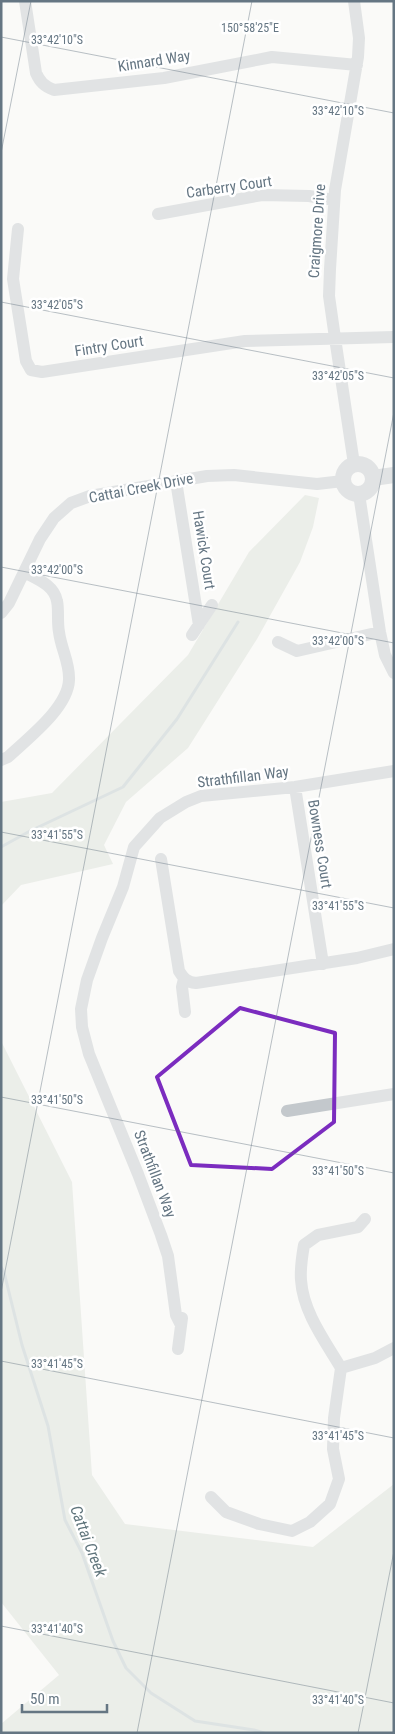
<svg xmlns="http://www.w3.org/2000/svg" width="395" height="1734" viewBox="0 0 395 1734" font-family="'Roboto Condensed',sans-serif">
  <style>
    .green { fill: #dadfd7 }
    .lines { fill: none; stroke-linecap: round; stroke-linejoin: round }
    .stream { stroke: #bbc7cb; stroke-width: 3 }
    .minor { stroke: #c3c8cc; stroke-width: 12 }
    .tertiary { stroke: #c3c8cc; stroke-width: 16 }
    .marked { fill: none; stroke: #7b2cbf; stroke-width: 4; stroke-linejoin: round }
    .ticks { fill: none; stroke: #657683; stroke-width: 1; stroke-opacity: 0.45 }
    .labels { text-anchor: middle; stroke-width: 5; stroke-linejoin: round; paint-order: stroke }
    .street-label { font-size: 15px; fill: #657683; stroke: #fff }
    .water-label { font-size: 16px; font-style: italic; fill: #60757c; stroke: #fff }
    .ticks-label { font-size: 12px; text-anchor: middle; fill: #657683; stroke: #fff; stroke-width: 5; stroke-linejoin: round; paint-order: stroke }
  </style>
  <rect width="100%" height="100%" fill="#fafaf8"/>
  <!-- green -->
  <path class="green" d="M305,495l14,3 -6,29 -13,35 -43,77 -69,109 -62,54 -22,43 9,19 -92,21 -20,21v-104l51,-9 136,-138 61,-103z
    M1,1041l71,141 20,293 33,49 188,23 81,-63v249h-393v-9l58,-49 -58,-73z"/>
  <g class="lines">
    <!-- stream -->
    <path class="stream" d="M1,847l29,-16 93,-44 54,-68 61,-97
      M1,1267l3,5 18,73 26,81 17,94 17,33 31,88 13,27 25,25 44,28 59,9 10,3"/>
    <!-- minor -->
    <path class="minor" d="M25,1l11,72c4,9 8,13 18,17l110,-12 108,-21 85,8
      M354,1l5,37 -1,19 -23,133 -5,79 -1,27 6,42 19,126
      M158,214l104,-19 47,1 25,4
      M18,229l-5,50 13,82 5,9 11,2 203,-31 149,-4
      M176,481l23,144
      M359,494l21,138 5,23 9,18
      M1,613l8,-10 31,-64 14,-21 17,-15 19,-7 117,-20 27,-1 83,9 26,-3
      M192,635l20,-30
      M278,642l19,9 83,-19
      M1,760l7,-3c19,-18 60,-49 61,-77 1,-17 -8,-31 -10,-48 -2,-10 0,-22 -2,-31 -3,-16 -20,-22 -33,-29
      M295,787l28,177
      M161,859l18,112c5,8 8,11 17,12l161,-25 37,-9
      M184,979l-2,8 3,25
      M287,1111l107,-17
      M181,1325l-5,-10 -8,-59 -7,-21 -23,-61 -49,-120 -7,-27 -1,-18 6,-29 15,-42 21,-51 11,-40 26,-29 26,-16 15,-6 94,-9 99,-16
      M178,1349l4,-31
      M341,1368c-16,-27 -38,-56 -40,-88 -1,-12 1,-23 3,-35l14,-10 40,-8 7,-8
      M341,1368l34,-10 19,-10
      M211,1497l15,15 33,12 33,7 18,-9 20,-18 9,-25 -6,-30 1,-31 7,-50"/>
    <!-- tertiary -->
    <path class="tertiary" d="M343 479a15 15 0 1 1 30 0a15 15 0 1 1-30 0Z
      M373,478l21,-3"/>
  </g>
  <!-- marked area -->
  <path d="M0 0H395V1734H0ZM240,1008l95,25 -1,89 -62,47 -81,-4 -34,-88z" fill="#fafaf8" fill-opacity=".55" fill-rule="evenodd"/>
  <path class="marked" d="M240,1008l95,25 -1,89 -62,47 -81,-4 -34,-88z"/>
  <!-- ticks -->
  <path class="ticks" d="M1,37l393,76M1,153l30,-152M1,302l393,76M1,567l393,76M1,832l393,76M1,1097l393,76M1,1292l251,-1291M1,1361l393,77M1,1626l393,77M137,1733l257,-1321M358,1733l36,-182"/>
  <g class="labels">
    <!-- street labels -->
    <g class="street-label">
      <text transform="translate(154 61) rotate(-9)" y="5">Kinnard Way</text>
      <text transform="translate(229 187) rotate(-8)" y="5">Carberry Court</text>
      <text transform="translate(317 231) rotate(-86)" y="5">Craigmore Drive</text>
      <text transform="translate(109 346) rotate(-9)" y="5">Fintry Court</text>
      <text transform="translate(141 488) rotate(-11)" y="5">Cattai Creek Drive</text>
      <text transform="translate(204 550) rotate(81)" y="5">Hawick Court</text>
      <text transform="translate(243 777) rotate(-7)" y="5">Strathfillan Way</text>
      <text transform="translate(320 844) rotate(81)" y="5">Bowness Court</text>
      <text transform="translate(155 1174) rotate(69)" y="5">Strathfillan Way</text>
    </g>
    <!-- water labels -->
    <g class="water-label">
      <text transform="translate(89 1541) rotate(69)" y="6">Cattai Creek</text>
    </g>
  </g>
  <g class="ticks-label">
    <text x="250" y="32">150°58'25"E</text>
    <text x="57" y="44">33°42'10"S</text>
    <text x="338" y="115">33°42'10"S</text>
    <text x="57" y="309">33°42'05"S</text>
    <text x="338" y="380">33°42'05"S</text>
    <text x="57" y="574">33°42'00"S</text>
    <text x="338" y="645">33°42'00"S</text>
    <text x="57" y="839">33°41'55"S</text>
    <text x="338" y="910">33°41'55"S</text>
    <text x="57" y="1104">33°41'50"S</text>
    <text x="338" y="1175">33°41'50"S</text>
    <text x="57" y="1368">33°41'45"S</text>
    <text x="338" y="1440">33°41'45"S</text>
    <text x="57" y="1633">33°41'40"S</text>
    <text x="338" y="1704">33°41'40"S</text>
  </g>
  <!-- border -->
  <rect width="395" height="1734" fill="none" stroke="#657683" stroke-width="5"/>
  <!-- scale -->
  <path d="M22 1704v8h85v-8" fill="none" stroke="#657683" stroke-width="2.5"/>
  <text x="30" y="1704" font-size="15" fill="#657683" stroke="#ffffff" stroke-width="4" paint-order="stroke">50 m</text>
</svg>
